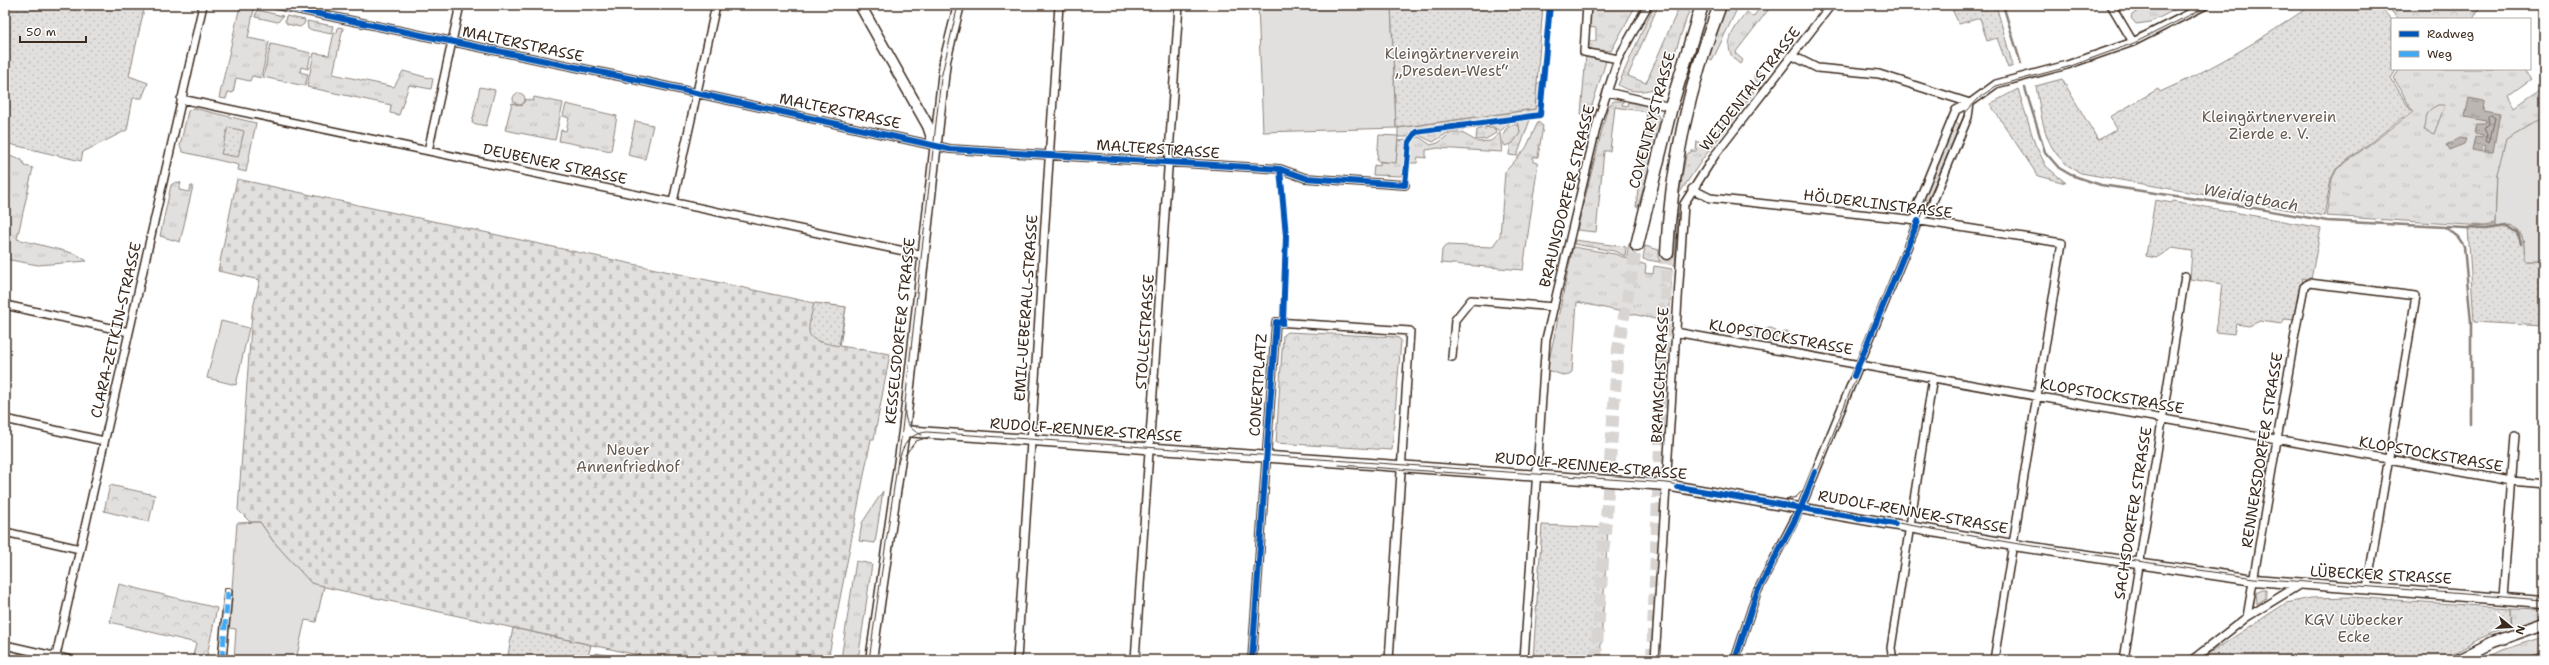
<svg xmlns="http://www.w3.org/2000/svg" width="2549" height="665" viewBox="0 0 2549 665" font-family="'Shantell Sans',sans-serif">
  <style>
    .grass { fill: url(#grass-tufts); stroke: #8e857e }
    .cemetery { fill: url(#cemetery-stones); stroke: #8e857e }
    .park { fill: url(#park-crowns); stroke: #8e857e }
    .garden { fill: url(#garden-dots); stroke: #8e857e }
    .pitch { fill: #e2e0de; stroke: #8e857e }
    .water { fill: url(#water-ripples); stroke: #887e77 }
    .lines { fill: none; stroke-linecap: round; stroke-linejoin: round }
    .shore { stroke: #6f625a; stroke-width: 1 }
    .stream { stroke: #887e77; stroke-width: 2.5 }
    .primary-tunnel { stroke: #d8d4d2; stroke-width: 12; stroke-dasharray: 12 6; stroke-linecap: butt }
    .street-casing { stroke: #3b2a1e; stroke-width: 10 }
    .secondary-casing { stroke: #3b2a1e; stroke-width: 13 }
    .primary-casing { stroke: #3b2a1e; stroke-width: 15 }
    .street { stroke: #fff; stroke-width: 7 }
    .secondary { stroke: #fff; stroke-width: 10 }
    .primary { stroke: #fff; stroke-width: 12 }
    .tram { stroke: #3b2a1e; stroke-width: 1 }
    .quiet { stroke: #3fa9f5; stroke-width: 5; stroke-dasharray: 10 5; stroke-linecap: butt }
    .cycleway-casing { stroke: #fff; stroke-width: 8 }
    .cycleway { stroke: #0057b8; stroke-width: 6 }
    .labels { text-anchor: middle; stroke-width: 3; stroke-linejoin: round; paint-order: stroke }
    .street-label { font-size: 15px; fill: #3b2a1e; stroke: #fff }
    .park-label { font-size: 15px; fill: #65584e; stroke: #fff }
    .water-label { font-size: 16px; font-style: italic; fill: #685b52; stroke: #fff }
  </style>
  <defs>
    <pattern id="grass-tufts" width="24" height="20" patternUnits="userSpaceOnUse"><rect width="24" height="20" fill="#e2e0de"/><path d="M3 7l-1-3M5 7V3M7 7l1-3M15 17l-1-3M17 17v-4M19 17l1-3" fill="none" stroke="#c3c0be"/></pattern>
    <pattern id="cemetery-stones" width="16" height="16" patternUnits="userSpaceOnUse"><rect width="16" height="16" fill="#e2e0de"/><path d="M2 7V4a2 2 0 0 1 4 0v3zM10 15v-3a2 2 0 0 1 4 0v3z" fill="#c3c0be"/></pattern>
    <pattern id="park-crowns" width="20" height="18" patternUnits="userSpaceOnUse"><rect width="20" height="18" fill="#e2e0de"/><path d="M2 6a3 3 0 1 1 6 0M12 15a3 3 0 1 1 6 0" fill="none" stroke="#c3c0be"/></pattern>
    <pattern id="garden-dots" width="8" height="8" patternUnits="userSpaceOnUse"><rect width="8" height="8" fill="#e2e0de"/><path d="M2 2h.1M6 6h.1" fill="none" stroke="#c3c0be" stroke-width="1.8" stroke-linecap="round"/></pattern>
    <pattern id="water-ripples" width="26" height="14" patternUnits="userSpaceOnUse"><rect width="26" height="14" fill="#bcb6b3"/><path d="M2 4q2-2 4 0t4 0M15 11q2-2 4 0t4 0" fill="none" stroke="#9a9491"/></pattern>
  </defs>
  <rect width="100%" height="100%" fill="#fff"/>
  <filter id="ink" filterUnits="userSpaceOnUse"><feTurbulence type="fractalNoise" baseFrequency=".025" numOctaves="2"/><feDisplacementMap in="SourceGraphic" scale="8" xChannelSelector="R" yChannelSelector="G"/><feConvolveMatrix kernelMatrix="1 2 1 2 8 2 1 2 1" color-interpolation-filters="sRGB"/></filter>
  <g filter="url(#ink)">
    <!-- grass -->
    <path class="grass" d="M1590,5h46l-25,46 -24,-2v-8h9v-13l-8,-1z
      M1654,5l4,1 -30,70 18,7 34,-78h11l-21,62 -10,19c-13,7 -30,7 -42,-1z
      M1727,5h11l-1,4 -25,52 -4,-2 -7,21z
      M1762,5h10l-37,48 8,7 -3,4c-22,-15 -6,-36 7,-52l6,5z
      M2146,5h38l-33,17 -15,2 -5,-6 1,-3z
      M240,6l14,3 -6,29 21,4 -8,36 -9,-2 -2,5 -14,-3 -3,15 -5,-1 -2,7 -7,-1z
      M257,10l26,6 -5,6 -23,-5z
      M286,16l19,4 -1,4 -4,3 -13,-3 -2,-3z
      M307,21l26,5 -2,8 -23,-5z
      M338,27l5,1 -10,46 61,13 9,-16 30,8 -2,10 -22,-4 -10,30 -9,-2 1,-8 -84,-18 7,-34 15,2 5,-22h3z
      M271,44l40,9 -3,16 -7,-2 -1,5 8,2 -3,12 -42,-9z
      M1586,55l21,3 -18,57 -8,-1z
      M2400,69h122l9,10 -22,16 6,12 29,-20v32h-4l-43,55 -2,50 -11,2 -158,-10 6,-37 5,-10 76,-57 -19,-34z
      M1754 77a5 5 0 1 1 10 0a5 5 0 1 1-10 0Z
      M1536,83h6l-2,26 -5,4 -115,16 -5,1 -8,7h-9v-9l137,-19z
      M480,87l15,3 -9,36 -14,-3z
      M1749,89l5,3 -50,65 -25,37 7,-39 6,-4h4l1,-10 8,6z
      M534,97l29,6 -8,37 -50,-10 7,-27 10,3 2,-7 9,2z
      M1614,101h10l-2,4 5,1 1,-4 23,5v3c4,1 7,4 8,8 3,15 -16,71 -21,89h-2l11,-95 -32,-5 -5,44h-6l-8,81 -19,-2 31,-124z
      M566,104l51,12 -6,35 -52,-10 2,-11 5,1 3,-13 -6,-2z
      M193,108l63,15 -10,49 -8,-2 1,-5 -56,-13 -3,-6 8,-35z
      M1531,117l-14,39 -8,-1 1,-10 10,-14 -3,-8 1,-5z
      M1515,119l-15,12 -9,-5 -12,1v-3z
      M635,121l18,4 -8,34 -17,-4z
      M1538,122l5,4 -5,31h-5v5l5,1 -15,107 -82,-7 1,-13 4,-5 46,2 8,-11 5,-64 21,-24z
      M1954,122l7,3 -32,76 -7,-3z
      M1476,125v3l-25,3 -18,11 -16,-8z
      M1485,127l10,2 1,4 -10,6 -10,1 1,-10 5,-2 3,2z
      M1451,133h11l16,9 13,-1 9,-8 2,19 -64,-4 -12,2v8l-8,-1 -1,6h-8l1,-20 3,-5 6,-1 12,8 7,-2z
      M1407,140l-2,30 -4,6 -28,-1 1,-10 6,1v-4h16l2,-21z
      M6,155l16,5 3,6 8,2 -16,71 59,15 11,7 -49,4 -33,-6z
      M176,182l5,1 -2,7 10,2 2,-6h2l-13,56 -20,-6 11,-51z
      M1676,214h2l-3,51 -32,-6 2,-13 14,4v11l8,-2z
      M1575,240l51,7 -1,9 -11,-5 -40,-7z
      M1629,243l4,9 7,7 -13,-3z
      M1573,247l42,7 31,11 -1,8 8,1 1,-8 18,3 -3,53 -92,-20 -5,70 -6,4 -19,-6z
      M1748.5 332a5.5 5.5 0 1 1 11 0a5.5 5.5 0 1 1-11 0Z
      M1763 335a7 7 0 1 1 14 0a7 7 0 1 1-14 0Z
      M1780 338a6 6 0 1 1 12 0a6 6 0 1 1-12 0Z
      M883,491l-8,52 -16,-2 3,-18z
      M856,561l16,3 -14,96 -17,-1z
      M2262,590h4v8l-9,6 -1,-11z
      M2510,608l34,1v10l-33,9z
      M2544,637v16l-24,7h-38l21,-10z
      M18,653l16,4 -1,3 -17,-1z"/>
    <!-- cemetery -->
    <path class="cemetery" d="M237,179l577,124 32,4 -6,39 50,8 -16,85h-3l-43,221h-167l-350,-76 -38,-43 -13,-19h-10l-12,-12 14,-198 8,-32 -42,-9z"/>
    <!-- park -->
    <path class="park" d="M2385,5h96l-8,14h-74z
      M513 99a6 6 0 1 1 12 0a6 6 0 1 1-12 0Z
      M2438,105h7l-11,29 -10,-4c5,-13 -3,-17 14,-25z
      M1513,124l6,2 1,7 -7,10 -8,3 -3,-6 3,-10z
      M1287,332l110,5 4,3 -9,110 -116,-7 7,-108z
      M110,485l45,10 -6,27 -45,-11z
      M119,584l98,24 -11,52h-14l4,-17 -86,-21z"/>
    <!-- garden -->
    <path class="garden" d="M5,5h140l-16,71 19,7 -6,15h-9l-6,32 -44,22 -2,9 -76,-18z
      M1391,5h152l-8,104 -139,19z
      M1950,5h46l17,61 -5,2 -11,-30 -10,3 -7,-23 -21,6z
      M2311,5h67l14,15v49h5l-6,9 20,33 -75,58 -5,10 -7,37 -243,-43c-37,-17 -38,-50 -45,-87l26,-7 36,61 19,-11 -7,-12 48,-28 2,3c54,-24 103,-53 151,-87z
      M2018,89l17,55 11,22 20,17 -28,-7 -48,-72z
      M228,127l16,4 -6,26 -17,-3z
      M2155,200l17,3 1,-2 148,27 -10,51 -8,-1 -8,42 -11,-1 -2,5 -22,-3 -11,5 -13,-2 -2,10 -18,-2 6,-48 -32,-5 2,-28 -20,-3 -16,10 -10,-2z
      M2512,225c13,10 13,20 12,35h20v66l-70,-4 -6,-95z
      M814,303l32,4 -7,39c-36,-7 -33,-8 -25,-43z
      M1542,525l66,3 -8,132h-67z
      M2351,597l159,11v18l-29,12 -38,22h-244l87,-57 25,-5z
      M513,628l78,17 -4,15h-80z"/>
    <!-- pitch -->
    <path class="pitch" d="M1258,5h133l5,123 -133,4z
      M2540,119h4v141h-20c1,-15 1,-25 -12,-35l-17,2 2,-53 9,-35z
      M1379,135l19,1 -2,27 -19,-2z
      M221,321l28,7 -13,57 -29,-7z
      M260,522l13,19 38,42 13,3 -8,36 -11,-2 -9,40h-62l2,-31 -7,-1 8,-105z
      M596,653l32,7h-33z"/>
    <!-- water -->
    <path class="water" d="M2469,98l15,3 -1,9 17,3 -7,39h-9l2,-6 -3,-1 -1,7 -10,-2 3,-14 8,1 1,-2 -9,-2 2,-9h8l1,-3 -21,-4z
      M2460,138l6,1 -2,5 -14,6 -3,-5z
      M2544,652v8h-24z"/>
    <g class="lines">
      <!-- shore -->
      <path class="shore" d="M2490,115l5,3 -6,25 -3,-2 2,-7 -3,-5 4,-5 -1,-7z"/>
      <!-- stream -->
      <path class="stream" d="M2003,5l18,59
        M2025,88l20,64 14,16 12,7 30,10 142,21 84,15 158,8 23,-3 10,7 3,11
        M2445,227l13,10 6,9 7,76v102"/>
      <!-- primary-tunnel -->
      <path class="primary-tunnel" d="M1596,660l22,-311 19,-104
        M1652,660l15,-407"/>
      <defs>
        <path id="street" d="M276,5l352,73 322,71 330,20 25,9 100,7
          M1587,5l-3,47 34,7
          M2111,5l22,37
          M1793,56l24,12 62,6 91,29
          M1607,92l64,15
          M181,99l742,156
          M428,151l32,-146
          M1692,189l18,9 198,21 154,24 -68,417
          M673,202l43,-197
          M1918,221l-3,-11 41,-100 14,-7 26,-19 71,-19 66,-23 73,-37
          M5,305l124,27
          M1675,332l837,149 32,3
          M1452,357l3,-37 16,-20 83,7
          M5,419l99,22
          M5,532l75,17
          M2503,598l12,-163
          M2247,617l49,-289 8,-41 5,-4 107,13 -49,292
          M5,645l66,15
          M55,660l148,-655
          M222,660l6,-68
          M1017,660l42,-655
          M1135,660l44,-655
          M1252,660l24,-338 134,9 -21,329
          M1524,660l22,-321 52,-219 20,-61 30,-54
          M1655,660l29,-456 31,-49 116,-150
          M1735,660l22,-68 45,-87 116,-284 11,-10 39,-94 2,-14
          M1893,660l-2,-12 42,-271
          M2124,660l61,-384
          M2192,660l55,-43 52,-32"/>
        <path id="secondary" d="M860,5l68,121 6,18
          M904,431l762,54 347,60 241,35 290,22
          M871,660l33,-229 41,-370 14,-56
          M2458,660l35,-18 51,-18"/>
        <path id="primary" d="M1637,245l34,-138 31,-102
          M1667,253c4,-85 22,-168 53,-248"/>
      </defs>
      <!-- street casing -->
      <use href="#street" class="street-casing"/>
      <!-- secondary casing -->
      <use href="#secondary" class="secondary-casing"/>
      <!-- primary casing -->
      <use href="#primary" class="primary-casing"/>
      <!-- street -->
      <use href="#street" class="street"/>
      <!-- secondary -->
      <use href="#secondary" class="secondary"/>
      <!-- primary -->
      <use href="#primary" class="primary"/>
      <!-- tram -->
      <path class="tram" d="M905,406c-1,15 3,23 17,29
        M905,455l11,-14 13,-4
        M898,463c5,-17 9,-29 29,-31l740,51 346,60 241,35 290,22
        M1339,465l146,10
        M1785,500l11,-3 11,-11
        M869,660l32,-221 40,-361 17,-73
        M1737,660l17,-57 50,-98 122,-300 40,-93 14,-15 16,-11 72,-19 66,-24 76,-38"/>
      <!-- quiet -->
      <path class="quiet" d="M222,660l6,-68"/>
      <defs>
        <path id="cycleway" d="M276,5l352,73 322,71 330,20 25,9 100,7 4,-43 7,-10 124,-17 10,-110
          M1854,376l64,-155
          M1678,487l217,37
          M1252,660l24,-338 7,1 3,-87 -6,-67
          M1735,660l22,-68 43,-82 15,-38"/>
      </defs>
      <!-- cycleway casing -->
      <use href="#cycleway" class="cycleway-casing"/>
      <!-- cycleway -->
      <use href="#cycleway" class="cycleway"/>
    </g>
  </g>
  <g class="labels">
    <!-- street labels -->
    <g class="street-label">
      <text transform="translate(523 44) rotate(12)" y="5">MALTERSTRASSE</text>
      <text transform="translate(1750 89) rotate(-52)" y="5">WEIDENTALSTRASSE</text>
      <text transform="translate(840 111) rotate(12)" y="5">MALTERSTRASSE</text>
      <text transform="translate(1652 120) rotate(-75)" y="5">COVENTRYSTRASSE</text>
      <text transform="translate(1158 149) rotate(4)" y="5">MALTERSTRASSE</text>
      <text transform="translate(555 164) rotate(12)" y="5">DEUBENER STRASSE</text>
      <text transform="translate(1567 196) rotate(-76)" y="5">BRAUNSDORFER STRASSE</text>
      <text transform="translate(1878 204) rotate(7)" y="5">HÖLDERLINSTRASSE</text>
      <text transform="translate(1026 308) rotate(-86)" y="5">EMIL-UEBERALL-STRASSE</text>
      <text transform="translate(116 330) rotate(-77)" y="5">CLARA-ZETKIN-STRASSE</text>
      <text transform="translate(900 331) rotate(-84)" y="5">KESSELSDORFER STRASSE</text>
      <text transform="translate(1145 332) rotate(-86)" y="5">STOLLESTRASSE</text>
      <text transform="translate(1781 337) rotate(10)" y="5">KLOPSTOCKSTRASSE</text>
      <text transform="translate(1660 375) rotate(-87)" y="5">BRAMSCHSTRASSE</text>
      <text transform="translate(1258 385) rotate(-86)" y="5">CONERTPLATZ</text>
      <text transform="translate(2112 396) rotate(10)" y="5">KLOPSTOCKSTRASSE</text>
      <text transform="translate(1086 430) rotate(4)" y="5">RUDOLF-RENNER-STRASSE</text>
      <text transform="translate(2262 450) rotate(-81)" y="5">RENNERSDORFER STRASSE</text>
      <text transform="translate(2431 454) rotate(10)" y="5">KLOPSTOCKSTRASSE</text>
      <text transform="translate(1591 466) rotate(5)" y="5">RUDOLF-RENNER-STRASSE</text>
      <text transform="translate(1913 512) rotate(10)" y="5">RUDOLF-RENNER-STRASSE</text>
      <text transform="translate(2133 513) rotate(-81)" y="5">SACHSDORFER STRASSE</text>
      <text transform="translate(2381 575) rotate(3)" y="5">LÜBECKER STRASSE</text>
    </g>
    <!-- park labels -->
    <g class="park-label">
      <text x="1452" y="59">Kleingärtnerverein<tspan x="1452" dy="17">„Dresden-West“</tspan></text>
      <text x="2269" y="122">Kleingärtnerverein<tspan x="2269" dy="17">Zierde e. V.</tspan></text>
      <text x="628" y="455">Neuer<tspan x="628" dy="17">Annenfriedhof</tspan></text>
      <text x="2354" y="625">KGV Lübecker<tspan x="2354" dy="17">Ecke</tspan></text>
    </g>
    <!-- water labels -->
    <g class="water-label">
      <text transform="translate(2251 197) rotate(10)" y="6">Weidigtbach</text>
    </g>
  </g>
  <!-- margin -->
  <rect width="2549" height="665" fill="none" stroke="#fff" stroke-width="20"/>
  <rect x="10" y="10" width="2529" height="645" fill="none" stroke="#3b2a1e" stroke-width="1.5" filter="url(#ink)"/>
  <!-- legend -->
  <rect x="2391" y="18" width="140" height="52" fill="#ffffff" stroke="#b1aaa5"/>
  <rect x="2399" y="31" width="20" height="6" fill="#0057b8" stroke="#b1aaa5"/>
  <text x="2427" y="38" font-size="12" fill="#3b2a1e">Radweg</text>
  <rect x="2399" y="51" width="20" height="6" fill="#3fa9f5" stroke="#b1aaa5"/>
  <text x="2427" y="58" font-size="12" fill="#3b2a1e">Weg</text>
  <!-- north arrow -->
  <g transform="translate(2511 627) rotate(108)" stroke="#ffffff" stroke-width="3" paint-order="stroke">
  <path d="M0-3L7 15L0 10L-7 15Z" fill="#3b2a1e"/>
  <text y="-6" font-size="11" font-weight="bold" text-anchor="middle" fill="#3b2a1e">N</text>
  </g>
  <!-- scale -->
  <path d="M20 36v6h66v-6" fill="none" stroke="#3b2a1e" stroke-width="2"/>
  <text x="26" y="36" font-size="12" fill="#3b2a1e" stroke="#ffffff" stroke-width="3" paint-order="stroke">50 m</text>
</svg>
